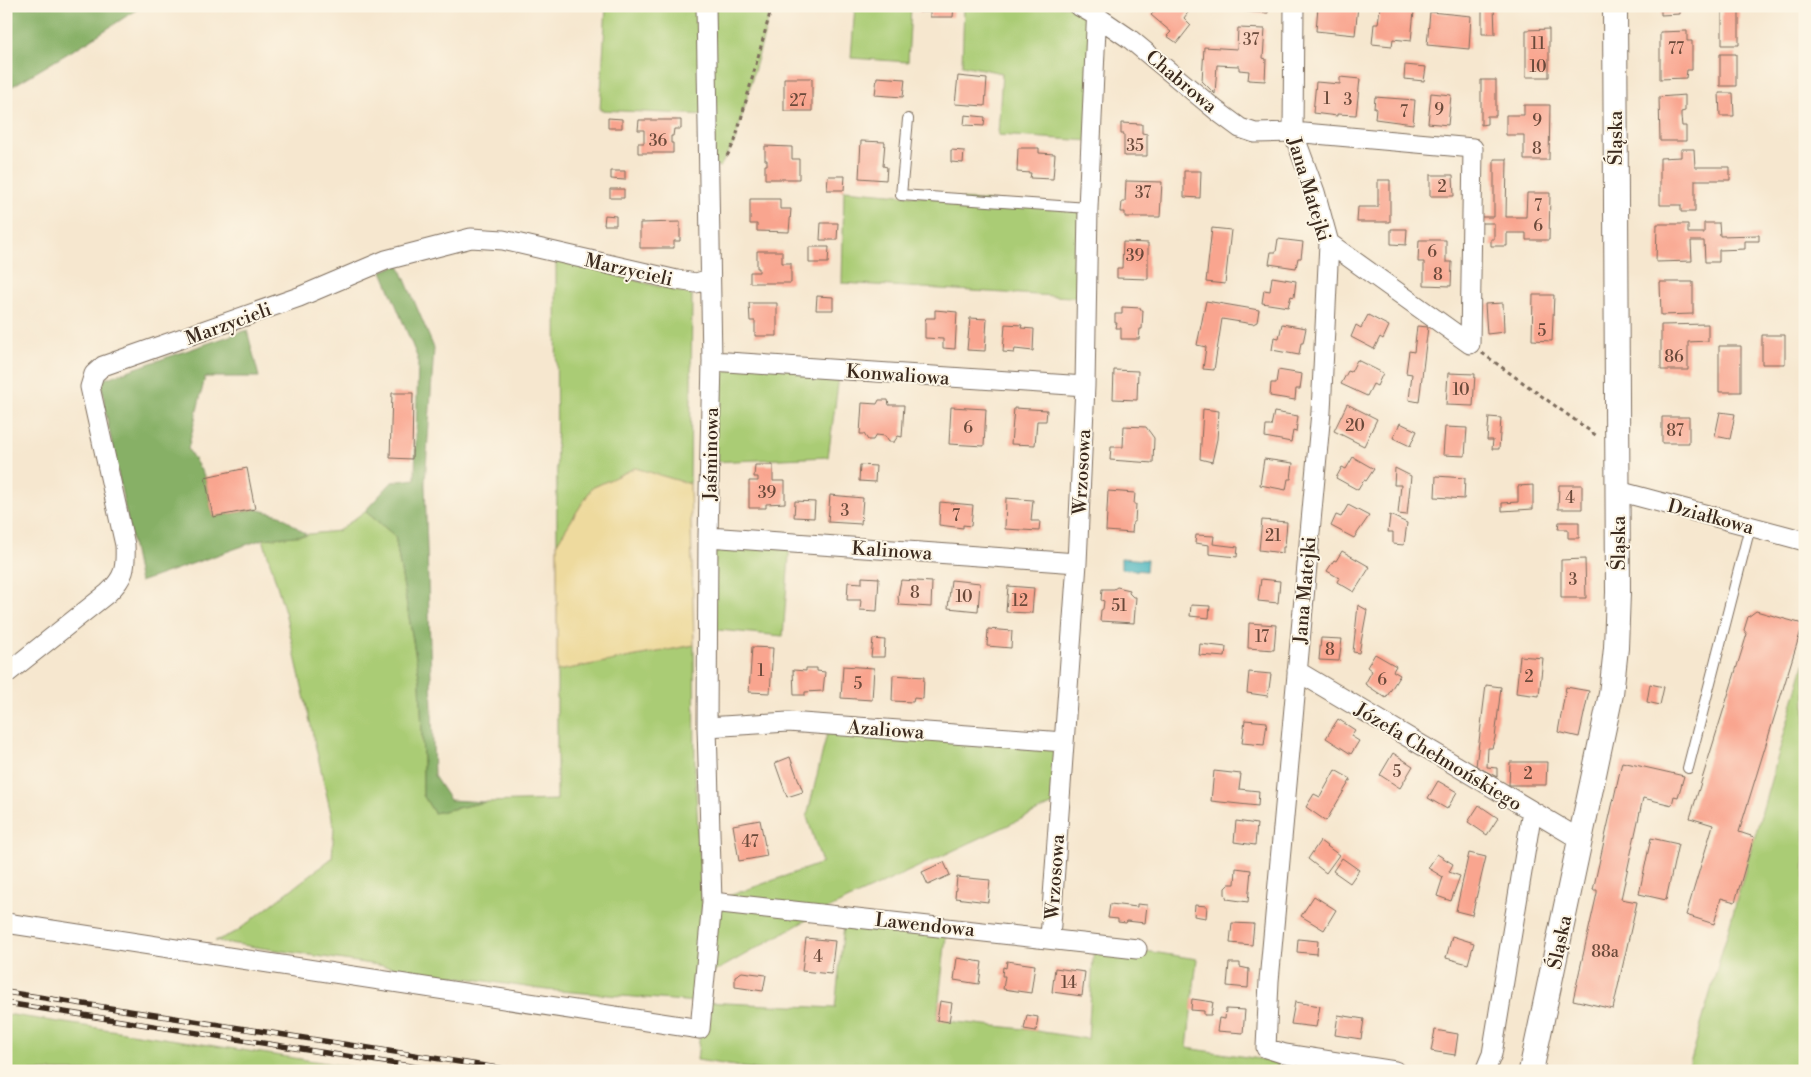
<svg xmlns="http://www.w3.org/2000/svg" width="1811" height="1077" viewBox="0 0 1811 1077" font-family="'Libre Bodoni',serif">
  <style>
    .green { fill: #aacc75; stroke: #727b4a }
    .forest { fill: #87b066; stroke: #616d42 }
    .sand { fill: #eeda9e; stroke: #94825e }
    .water { fill: #43b2bd; stroke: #3f6e6e }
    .building { fill: #f9a58f }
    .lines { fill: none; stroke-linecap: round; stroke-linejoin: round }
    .service-casing { stroke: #7c6c5c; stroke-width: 12 }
    .minor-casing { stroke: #7c6c5c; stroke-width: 21 }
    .tertiary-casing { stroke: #7c6c5c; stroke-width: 26 }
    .path { stroke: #7c6c5c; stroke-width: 3; stroke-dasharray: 4 4; stroke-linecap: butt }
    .service { stroke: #fff; stroke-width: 10 }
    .minor { stroke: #fff; stroke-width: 19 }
    .tertiary { stroke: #fff; stroke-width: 24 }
    .rail-casing { stroke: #3b2a1e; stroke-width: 5.5 }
    .rail { stroke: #fcf5e5; stroke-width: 4; stroke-dasharray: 11; stroke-linecap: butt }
    .labels { text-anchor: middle; stroke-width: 4; stroke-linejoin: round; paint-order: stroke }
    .number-label { font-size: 16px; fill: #6a493a }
    .street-label { font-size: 19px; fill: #3b2a1e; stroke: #fcf5e5 }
  </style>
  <rect width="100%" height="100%" fill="#fcf5e5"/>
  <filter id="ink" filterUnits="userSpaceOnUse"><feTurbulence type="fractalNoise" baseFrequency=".02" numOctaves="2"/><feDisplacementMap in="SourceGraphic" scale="10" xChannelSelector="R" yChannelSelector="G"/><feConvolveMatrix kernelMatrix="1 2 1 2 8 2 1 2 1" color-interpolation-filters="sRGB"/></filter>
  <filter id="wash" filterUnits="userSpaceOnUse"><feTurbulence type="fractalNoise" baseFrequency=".0096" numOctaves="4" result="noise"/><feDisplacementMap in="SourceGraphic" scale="20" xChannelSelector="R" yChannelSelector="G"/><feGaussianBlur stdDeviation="1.12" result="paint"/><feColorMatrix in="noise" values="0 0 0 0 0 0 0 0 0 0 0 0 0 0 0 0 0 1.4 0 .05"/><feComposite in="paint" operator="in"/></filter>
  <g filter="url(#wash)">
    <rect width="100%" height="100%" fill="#f6e7cf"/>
    <!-- green -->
    <path class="green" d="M606,6h166l-37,135 -15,26 -12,-5 -1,-47 -107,-5z
      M855,6h56l-3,56 -57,-4z
      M964,6h115l16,9 -4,126 -93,-6 4,-62 -40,-8z
      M844,190l57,5 187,13 -1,90 -245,-15z
      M556,260l136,35 -2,189 -55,-16 -43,20 -35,55z
      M712,361l128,9 -12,87 -118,5z
      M365,511l30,25 25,145 3,78v36l11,18 51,-11 72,-2v-129l137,-26 1,128 7,132 -5,97 -150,-12 -332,-49 21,-9 96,-74 2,-31 -49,-215 -22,-73 75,-8z
      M708,537l82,6 -7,93 -75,-7z
      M1805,661v410h-88l-28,-4z
      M829,725l235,17 -4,59 -241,112 -114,64 7,-75 110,-39 -15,-46z
      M845,916l102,11 -10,93 87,9 64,10 6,-96 103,16 -10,89 152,23h-573l-69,-11 6,-58 132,6z
      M6,1014l373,57h-373z"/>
    <!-- forest -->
    <path class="forest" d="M6,6h136l-52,34 -84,50z
      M399,265l35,83 -9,135 9,293 16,24 35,2 -51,11 -11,-18v-36l-3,-78 -25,-145 -30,-25 27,-29 23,-3 3,-120 -36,-88z
      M247,330l12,47h-54l-17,72 17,28 8,40 42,-8 25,6 27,20 -44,4 -123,43 -34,-168 -5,-34z"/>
    <!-- sand -->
    <path class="sand" d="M635,468l55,16 4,161 -137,26v-128l35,-55z"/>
    <!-- water -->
    <path class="water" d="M1121,558l26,2 -1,11 -25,-2z"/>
    <g id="blocks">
      <!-- building -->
      <path class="building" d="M920,6h34l-1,11h-23v-5h-11z
        M1157,6h25l7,5 -5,7 7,7 -14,18 -10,-7 4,-4 -20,-17 7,-7z
        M1238,6h30v7l-31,-2z
        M1318,6h40l-3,29 -39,-4z
        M1482,6h12l1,28h-13z
        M1661,6h19v8l-19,1z
        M1722,6h17v39h-17z
        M1380,7l34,4 -3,30 -18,-2 -1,7 -20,-2 2,-20h4z
        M1430,12l41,4 -2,33 -42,-4z
        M1238,28l27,1 -2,29 3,1 -1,22 -17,-1 1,-9 -10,-1v-4l-22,-1 -2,29 -13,-13 2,-34 33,2z
        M1549,29v48h-23v-47z
        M1687,31v10h5v29h-5l-1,8 -26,1v-47z
        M1720,54h16v32h-16z
        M1405,65l21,2 -2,14 -20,-2z
        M958,76l29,3 -2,27 -30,-2z
        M877,77l28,2 -2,18 -28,-2z
        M1340,77l20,2 -4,36 -19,-1v2l-24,-3 3,-31 24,2z
        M784,78h28v33h-28z
        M1481,80h15v36h-9v8l-6,1z
        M1431,93l20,2 -3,30 -20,-2z
        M1719,93h14l1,23h-14z
        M1685,95v16l-4,1v5l1,9h4v15h-26l-1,-44z
        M1375,97l40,3 -2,24 -38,-5 1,-11h-2z
        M1524,105h26l-1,55h-25v-25h-18v-20h18z
        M965,115l20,2 -1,9 -20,-1z
        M608,118l14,1v9h-14z
        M639,120h42v9h-7l-1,7h-2v7h2v10h-35v-10h6v-13h-6z
        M1121,123l21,1v9l5,1v22h-23v-22h-3z
        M861,141l24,1 -2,24 4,1 -1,13 -27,-2z
        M765,146l27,1v12h7v20h-34v-14h2v-5h-2z
        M1018,148h21v5l16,1 -2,25 -23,-1 1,-5 -14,-1z
        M1681,149h13l1,18h35v13h-35v32h-14v-7h-21v-47l21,-1z
        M951,150l13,1 -1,12 -12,-1z
        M1494,159h13l-1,58h20l1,-24h23l-1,47h-23v-7h-19v13h-16v-7h3v-16h-14v-6h14z
        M611,171h14v9l-14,-1z
        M1184,171h17l-1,27 -16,-1z
        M1430,175h23l1,21h-24z
        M828,176h17l-1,14h-17z
        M1378,180h12v42h-33l1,-15h20z
        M1126,181l36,1 -2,35h-35v-5h-4l1,-10h3z
        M610,189h14v9h-14z
        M750,199h30v10h11l-2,23 -32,-1v-7h-7z
        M605,215l11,1v9h-12z
        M680,222v19h-6v7h-34v-25z
        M821,223h17l-1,17h-17z
        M1704,223h15l1,13 39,-1v6h-14v8l-26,1v12h-14l-1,-21h-13l1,20 -36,1 1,-38h31v9h16z
        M1212,228l19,2 -6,54 -19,-2z
        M1391,229h16l-1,16 -15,-1z
        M1278,239l25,3 -2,16h-3l-2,10 -27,-4 2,-12h5z
        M1419,240h27v22h6l-1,24 -27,-1v-23h-6z
        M1123,242l25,1v36l-31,-1v-10h5z
        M809,247h20l-1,16h-19z
        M757,251h25v12h9v20h-41v-11h9v-4h-2z
        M1272,277l24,4 -2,16 -3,-1 -3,11 -26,-4 2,-13 6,1z
        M1660,282h33v32l-32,1z
        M1533,295h21l-2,46 -20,-1z
        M817,296l16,1v13h-17z
        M1206,301l53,9 -2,12 -4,2 -31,-5 -8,51 -11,-1 3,-22 -9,-2z
        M749,303h28v33h-22v-15h-5z
        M1503,303l1,29 -17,2 -2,-30z
        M1122,307l19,1 -1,2h3l-1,19h-2l-1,10h-18v-11h-5l1,-5h-2v-9h7z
        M935,310l22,2 -2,37 -12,-1v-9l-18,-1v-17l1,-3h9z
        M1368,315l21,11 -6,13 -3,-2 -6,12 -23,-12 5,-12 5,3z
        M970,318l17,1 -2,32 -18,-1z
        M1005,324l17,1 -1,3 13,1 -1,22 -18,-2 -1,4 -11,-1z
        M1282,324l24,4 -3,15h-2l-2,12 -27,-5 2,-13 5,1z
        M1708,324v17l-20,1v28h-27v-45z
        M1417,326l11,1 -9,75 -10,-2 3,-26 -6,-1 3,-22 5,1z
        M1762,335h23v29h-23z
        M1719,346h22v46h-22z
        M1357,360l26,13 -6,13 -4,-2 -6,12 -26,-12 7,-13 3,1z
        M1114,370l24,1 -1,29 -24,-1z
        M1278,370l24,4 -2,15h-4l-1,11 -25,-4 1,-13h5z
        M1448,373l27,1 -2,32 -27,-1z
        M392,393h21l-1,66 -22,-1z
        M879,400h9l1,5h15l-2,32 -4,-1 -4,6h-5l-4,-6 -9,-1 -3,5h-5l-4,-6h-4l2,-31 15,1z
        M1347,404l30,15 -13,27 -30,-15z
        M951,407l35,2 -2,37 -35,-2z
        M1014,408l33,2 -1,11h-9l-2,24 -24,-1z
        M1203,409l16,2 -2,28 -5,23 -12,-3z
        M1274,412l24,4 -2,16 -3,-1 -2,11 -26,-5 1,-11h5z
        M1720,412l15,2 -5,25 -15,-3z
        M1489,417l12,1 -2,31h-7l1,-9h-6z
        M1662,417h27v26h-27z
        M1400,423l17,8 -7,15 -17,-8z
        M1124,426l22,1 8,11 -1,25 -43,-3 1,-13h12z
        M1445,427l22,1 -2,28 -22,-1z
        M1353,457l21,12 -8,12 -2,-1 -6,10 -22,-12 6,-11 4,2z
        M1264,459l29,4 -2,16h-3l-2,11 -26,-5z
        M755,465h18v16h12v22l-19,1v4h-17v-27h9v-4h-4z
        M860,465l16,1 -1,16 -16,-1z
        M247,468l8,41 -42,8 -8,-40z
        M1395,468l16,8 -4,39 -9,-1 3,-29h-7z
        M1436,476l29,2 -1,21 -29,-2z
        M1533,485v24l-31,2v-8l16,-1v-16z
        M1559,485h23v24h-24z
        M1108,491l27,2 -1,11h2l-1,18h-2l-1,11 -26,-2z
        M830,495l33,3 -2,26 -33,-2z
        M1006,498l27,2 -2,21h9l-1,10 -34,-2z
        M795,501l20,1 -1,16 -20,-1z
        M940,502l33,3 -2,21 -8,-1v3l-24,-3z
        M1348,505l21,11 -15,22 -23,-12 5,-11 5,2z
        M1390,515l17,8 -3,22 -11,-1v-12h-5z
        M1262,520l25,2 -2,25h-2v6l-24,-3z
        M1559,522h20v16h-11v-9h-10z
        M1196,535l18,1 -1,8 25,3 -1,10 -28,-3v-9l-14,-2z
        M1342,551l28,16 -16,25 -17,-10 2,-4 -12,-7 7,-11 2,1z
        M1585,559l1,39h-25v-38z
        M862,577l17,1 -2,33 -17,-1 1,-10h-14l1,-18 14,1z
        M1261,579l19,2 -2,22 -20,-2z
        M901,580l31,2 -1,25 -32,-2 -1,-9z
        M951,580l29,3 -2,28 -30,-3z
        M1008,586l26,2 -2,25 -26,-1z
        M1117,587l13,3 -1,3 4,4h3l-2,26 -34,-2 1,-11 2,-1 1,-8 -3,-1 1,-11h12z
        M1191,605l19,1 -1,12 -19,-2z
        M1358,605l9,5 -8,43 -6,-1z
        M1756,611l47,13 -64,208 15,5 -19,65 -14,-4 -7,26 -28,-9 27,-90 -23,-7 57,-184 -3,-4 4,-13z
        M1249,623l27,2 -2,25 -26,-2z
        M988,629l24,2 -1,17 -24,-2z
        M1321,638l21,1 -3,22 -20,-1z
        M873,639l12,1 -1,17h-13z
        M1200,644l26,3 -1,10 -26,-2z
        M752,647l21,1 -3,45 -21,-1z
        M1375,654l21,12 -3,5 7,4 -14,23 -21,-14 7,-13 -5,-4z
        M1520,656l23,2 -4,38 -23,-3z
        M843,666l31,2 -2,32 -31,-2z
        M806,668h11v3l8,1 -2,19 -18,1v3h-11l-1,-25 13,1z
        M1249,672l22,2 -3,22 -21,-3z
        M893,675l31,2 -1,22 -9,-1 -1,4 -21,-1z
        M1650,684l14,3 -4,18 -13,-3z
        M1486,685l15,2 -6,51 -3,10h-4l-1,19 10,1v9l-21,-11z
        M1566,687l23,4 -10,46 -21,-5z
        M1338,719l17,11 -4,6 8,5 -8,13 -25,-16z
        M1245,720l22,2 -3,23 -22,-2z
        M1393,753l20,13 -13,22 -20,-13z
        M790,757l13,35 -16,5 -12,-34z
        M1510,762h37l-1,23h-37z
        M1622,762l62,14 -6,21 -4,-1 -2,9 -29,-7 -22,101 16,3 -24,107 -40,-9 24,-107v-3h-4z
        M1335,770l16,9 -25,42 -20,-14 8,-13 6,3z
        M1214,771l27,3 -2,15 20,2 -1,15 -47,-5z
        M1438,781l19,11 -10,17 -19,-11z
        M1479,805l19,13 -11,17 -19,-13z
        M760,820l7,36 -28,5 -6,-36z
        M1236,821l21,3 -2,21 -21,-3z
        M1651,838l27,6 -12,56 -27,-6z
        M1320,841l19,14 -13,18 -18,-14z
        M1469,853l17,4 -14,58 -16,-4z
        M1437,854l16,10 -4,8 11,4 -9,25 -14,-5 6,-19 -15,-9z
        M1342,858l17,12 -9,13 -17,-12z
        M944,862l6,13 -22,10 -6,-13z
        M1236,868l15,2 -3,32 -21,-3 -2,-5v-6l4,-4h6z
        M957,877l33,3 -2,22 -33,-4z
        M1314,896l22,14 -12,20 -23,-14z
        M1110,904l27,3v-3l10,1 -2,18 -18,-2 -1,2 -8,-1v-3l-10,-1z
        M1195,905l12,1 -1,12 -12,-2z
        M1232,923l22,1 -2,21 -22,-2z
        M1452,936l22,7 -6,21 -22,-6z
        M806,938l29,3 -4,33 -29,-3z
        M1298,939l20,2 -1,13 -20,-2z
        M957,958l25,4 -3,22 -25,-4z
        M1007,961l28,4 -4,28 -28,-4 2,-13h-3l1,-9 3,1z
        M1229,963h11v4l9,2 -1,19 -21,-2z
        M1055,968l30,4 -3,24 -30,-4z
        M742,972l24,3 -3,16 -28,-4v-11z
        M1192,999l21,3 -2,13h-7v-4l-13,-1z
        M940,1001l12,2 -3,19 -12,-2z
        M1295,1002l25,4 -4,21 -25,-3z
        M1226,1009l19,1 -2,23 -26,-2 2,-13 6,1z
        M1027,1015l11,2 -2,14 -12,-2z
        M1338,1015l26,4 -3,20 -26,-4z
        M1435,1030l23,4 -3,21 -24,-4z"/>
    </g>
  </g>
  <g filter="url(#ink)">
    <use href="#blocks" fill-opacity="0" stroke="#7c6c5c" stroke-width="1"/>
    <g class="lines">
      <defs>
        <path id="service" d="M908,119l-7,76 187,13
          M1688,768l62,-241"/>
        <path id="minor" d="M1079,6l16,9 35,24 87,72 23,17 15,5 38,-1 180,16 -3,196 -141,-101
          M1294,6l-1,126 22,60 14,51 -8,169 -52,569 -3,67 19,6 110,17
          M712,361l373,25
          M1618,491l187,50
          M708,537l369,26
          M1297,671l284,169
          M6,674l102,-81c17,-16 18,-25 17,-48l-35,-158 4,-13 9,-8 196,-69 87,-37 85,-22 32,2 174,40 19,3 14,-4
          M707,727l81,-5 276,20
          M712,902l425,47
          M6,923l694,106 12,-127 -5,-175 1,-190 4,-176 -6,-355
          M1050,938l27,-375 8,-177 3,-178 9,-202
          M1485,1071l7,-17 40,-243"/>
        <path id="tertiary" d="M1531,1071l80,-377 5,-46 2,-56 -3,-586"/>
      </defs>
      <!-- service casing -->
      <use href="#service" class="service-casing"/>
      <!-- minor casing -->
      <use href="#minor" class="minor-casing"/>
      <!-- tertiary casing -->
      <use href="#tertiary" class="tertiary-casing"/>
      <!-- path -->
      <path class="path" d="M727,156l8,-15 37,-135
        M1482,353l115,83"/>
      <!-- service -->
      <use href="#service" class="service"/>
      <!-- minor -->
      <use href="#minor" class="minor"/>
      <!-- tertiary -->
      <use href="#tertiary" class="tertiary"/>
      <defs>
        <path id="rail" d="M6,992l512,79
          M6,1003l436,68"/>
      </defs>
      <!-- rail casing -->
      <use href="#rail" class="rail-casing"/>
      <!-- rail -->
      <use href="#rail" class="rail"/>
    </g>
  </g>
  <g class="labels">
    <!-- number labels -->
    <g class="number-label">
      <text x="1251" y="45">37</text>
      <text x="1538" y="49">11</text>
      <text x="1676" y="54">77</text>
      <text x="1538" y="72">10</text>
      <text x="1327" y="104">1</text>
      <text x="1348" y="105">3</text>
      <text x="798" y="106">27</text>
      <text x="1439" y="115">9</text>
      <text x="1404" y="117">7</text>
      <text x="1537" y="126">9</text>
      <text x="658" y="146">36</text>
      <text x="1135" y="151">35</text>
      <text x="1537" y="154">8</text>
      <text x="1442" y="192">2</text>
      <text x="1143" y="198">37</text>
      <text x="1538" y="211">7</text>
      <text x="1538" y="231">6</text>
      <text x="1432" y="257">6</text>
      <text x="1135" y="261">39</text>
      <text x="1438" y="280">8</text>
      <text x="1542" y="336">5</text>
      <text x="1674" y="362">86</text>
      <text x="1461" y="395">10</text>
      <text x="1355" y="431">20</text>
      <text x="968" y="433">6</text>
      <text x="1675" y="436">87</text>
      <text x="767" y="498">39</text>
      <text x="1570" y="503">4</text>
      <text x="845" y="516">3</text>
      <text x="956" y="521">7</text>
      <text x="1273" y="541">21</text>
      <text x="1573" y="585">3</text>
      <text x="915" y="598">8</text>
      <text x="964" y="602">10</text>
      <text x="1020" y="606">12</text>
      <text x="1119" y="611">51</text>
      <text x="1262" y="642">17</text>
      <text x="1330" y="655">8</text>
      <text x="761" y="676">1</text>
      <text x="1529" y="682">2</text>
      <text x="1382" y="685">6</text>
      <text x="858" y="689">5</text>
      <text x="1397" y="777">5</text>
      <text x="1528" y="779">2</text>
      <text x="750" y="847">47</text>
      <text x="1605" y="957">88a</text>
      <text x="818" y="962">4</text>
      <text x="1069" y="988">14</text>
    </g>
    <!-- street labels -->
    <g class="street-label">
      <text transform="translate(1182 81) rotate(40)" y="7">Chabrowa</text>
      <text transform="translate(1615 138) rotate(-90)" y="7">Śląska</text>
      <text transform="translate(1310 189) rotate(73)" y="7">Jana Matejki</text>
      <text transform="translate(629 269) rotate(13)" y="7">Marzycieli</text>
      <text transform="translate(228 323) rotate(-20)" y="7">Marzycieli</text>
      <text transform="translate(898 374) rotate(4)" y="7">Konwaliowa</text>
      <text transform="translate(710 454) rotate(-89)" y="7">Jaśminowa</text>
      <text transform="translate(1081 472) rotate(-87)" y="7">Wrzosowa</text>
      <text transform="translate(1711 516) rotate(15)" y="7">Działkowa</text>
      <text transform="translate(1618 543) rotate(-90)" y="7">Śląska</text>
      <text transform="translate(892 550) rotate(4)" y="7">Kalinowa</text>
      <text transform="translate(1304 590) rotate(-85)" y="7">Jana Matejki</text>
      <text transform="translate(886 729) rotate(4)" y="7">Azaliowa</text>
      <text transform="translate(1439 756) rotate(31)" y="7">Józefa Chełmońskiego</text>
      <text transform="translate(1054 877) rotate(-86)" y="7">Wrzosowa</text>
      <text transform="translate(925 924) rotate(6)" y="7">Lawendowa</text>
      <text transform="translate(1559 942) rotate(-78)" y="7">Śląska</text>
    </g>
  </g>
  <!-- margin -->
  <rect width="1811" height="1077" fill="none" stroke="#fcf5e5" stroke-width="25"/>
</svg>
